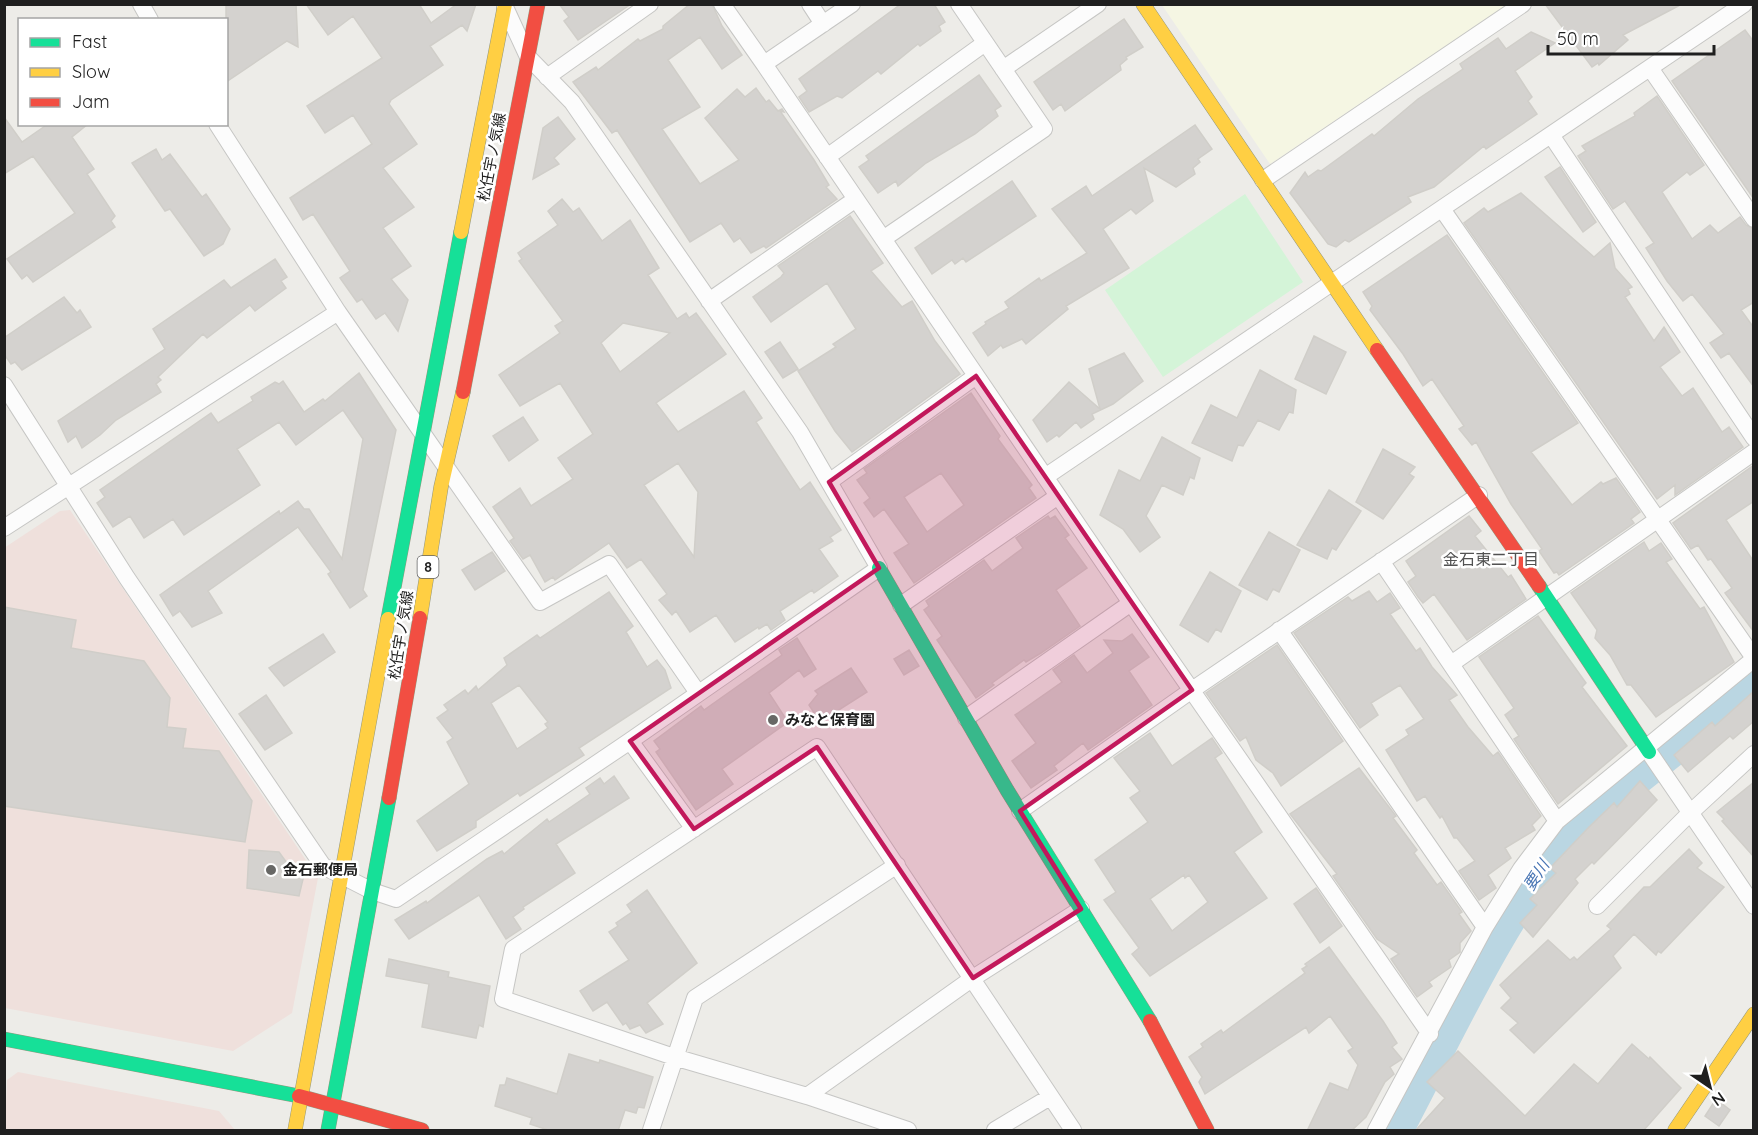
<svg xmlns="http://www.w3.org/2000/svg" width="1758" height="1135" viewBox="0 0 1758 1135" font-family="Quicksand,'Noto Sans JP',sans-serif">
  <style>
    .commercial { fill: #efe0dc }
    .education { fill: #f5f6e3 }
    .park { fill: #d4f4d8 }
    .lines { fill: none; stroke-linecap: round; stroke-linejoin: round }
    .river { stroke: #bad6e2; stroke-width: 40 }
    .building { fill: #d4d2cf; stroke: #d0cec9; stroke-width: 1.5; fill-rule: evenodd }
    .street-casing { stroke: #c6c6c4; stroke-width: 18 }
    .fast-casing { stroke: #94987f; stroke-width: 15 }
    .slow-casing { stroke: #94987f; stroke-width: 15 }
    .jam-casing { stroke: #94987f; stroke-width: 15 }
    .street { stroke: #fcfcfc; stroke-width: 16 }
    .fast { stroke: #16e098; stroke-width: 14 }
    .slow { stroke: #ffcf43; stroke-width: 14 }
    .jam { stroke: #f24e42; stroke-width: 14 }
    .marked { fill: #c2185b; fill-opacity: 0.2; stroke: #c2185b; stroke-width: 4.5; stroke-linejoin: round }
    .poi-dot { fill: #676765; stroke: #fff; stroke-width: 2 }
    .labels { text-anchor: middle; stroke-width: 5; stroke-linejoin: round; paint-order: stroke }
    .shield { fill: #fff; stroke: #626262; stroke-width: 1.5 }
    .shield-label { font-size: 14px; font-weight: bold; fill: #1f1f1f }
    .street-label { font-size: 15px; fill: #1f1f1f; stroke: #fff }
    .poi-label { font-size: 15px; font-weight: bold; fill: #1f1f1f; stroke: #fff; text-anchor: start }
    .neighbourhood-label { font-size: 16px; fill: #525252; stroke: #fff }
    .water-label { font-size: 16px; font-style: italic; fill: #4774b3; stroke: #fff }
  </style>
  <rect width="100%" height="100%" fill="#edece8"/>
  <!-- commercial -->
  <path class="commercial" d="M70,510l248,368 -26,135 -59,38 -228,-43 -1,-460 56,-37z
    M18,1072l201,39 16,19h-230l2,-50z"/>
  <!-- education -->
  <path class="education" d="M1162,5h345l-237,159z"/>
  <!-- park -->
  <path class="park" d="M1245,194l58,88 -140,95 -58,-87z"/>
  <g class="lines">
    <!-- river -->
    <path class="river" d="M1393,1130c53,-100 105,-218 179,-304l182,-145"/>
  </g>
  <!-- building -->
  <path class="building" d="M226,4h70l2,43 -11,-6 -61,41z
    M306,4h113l12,19 26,-19h19l-9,27 -5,-6 -32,21 13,19 -52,35 -2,4 28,40 -34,24 31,39 -31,21 28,38 -20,13 17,21 -10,31 -13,-18 -9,6 -14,-20 -5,3 -17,-24 10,-7 -37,-57 -10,6 -13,-22 82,-54 -19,-29 -28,18 -18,-27 75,-48 -29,-42 -25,19z
    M559,4h72l-53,36 -14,-19 5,-4z
    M690,4h22l10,22 20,29 -20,14 -22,-32 -32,23 32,47 -38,22 38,55 39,-24 -34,-42 32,-29 8,8 11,-9 10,14 3,-2 9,11 4,-2 2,3 -4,-1 34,49 15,25 -3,2 11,12 -71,49 -2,-2 -13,7 -11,-15 -6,4 -13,-19 -31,19 -73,-112 -5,3 -39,-51 23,-15 2,3 40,-31 2,2 23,-12v-3z
    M901,4h33l11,18 -6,4 2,5 -21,15 -2,-2 -37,30 -3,-3 -36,27 -5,-2 -28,16 -10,-15 8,-6 -8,-12z
    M1545,4h137l-59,31 5,5 -29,25 -1,-2 -6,4z
    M1124,19l19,28 -17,10 1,2 -7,6 1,5 -56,41 -4,-7 -8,6 -19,-28z
    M1745,30l9,12v157l-82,-118z
    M1531,32l24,11 -40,28 17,26 -4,4 9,13 -51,35 -2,-3 -50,41 -26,10 3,5 -62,40 -4,-2 -9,7 -8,-3 -38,-51 15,-21 3,5 10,-7 3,1 51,-37 2,2 44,-37 45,-30 -3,-5 38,-26 8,11z
    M979,75l22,31 -6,4 3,6 -23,18 -49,29 -28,23 -2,-5 -18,12 -19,-26 10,-7 -3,-4z
    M1657,96l47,69 -14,10 -3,-3 -25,20 30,47 18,-14 8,8 22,-16 6,8 8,4v73l-13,8 13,18v59l-25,-34 -8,5 -11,-15 14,-9 -32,-40 -9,7 -16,-20 -21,-33 8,-5 -29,-42 -12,8 -35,-53 8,-5 -4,-5 53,-30 -1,-3z
    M4,117l18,25 26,-18h40l-16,13 22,32 -7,5 28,42 -4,5 4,6 -82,55 -6,-7 -5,4 -15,-20 68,-46 -42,-57 -29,18z
    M558,117l17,22 -21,19 5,6 -26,15 10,-51z
    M1195,125l17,24 -14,10 2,3 -7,6 2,6 -19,13 -32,-19 9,33 -17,13 -5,-5 -28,20 26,39 -63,38 2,3 -42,35 -4,-5 -19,9 -2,-3 -13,11 -15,-23 13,-9 -1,-2 24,-14 -4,-6 34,-24 2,3 46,-28 -35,-44 34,-23 6,10z
    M156,149l6,11 8,-6 32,43 4,-3 24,35 -7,15 -19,12 -34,-47 -5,2 -33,-48z
    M1560,167l36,55 -13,10 -38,-55z
    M1012,181l24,35 -70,46 -3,-4 -8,6 -3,-4 -20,14 -17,-26z
    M1521,193l73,64 16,-14 5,25 17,19 -4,2 2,5 -5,3 29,44 10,-14 16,25 -20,15 22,29 11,-8 29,44 7,-5 14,20 -68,48v-10l-18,14 -193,-276 20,-15 4,4z
    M562,199l11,13 6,-4 23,33 28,-21 29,48 -11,7 29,44 9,-6 3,5 7,-5 30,41 -70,49 22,29 66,-41 18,27 -6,4 44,68 10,-8 31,48 -11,7 3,4 -14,8 19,27 -24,17 -2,-3 -32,21 5,9 -14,10 -4,-6 -8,5 -1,-2 -23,15 -19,-27 -26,17 -14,-21 -4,4 -13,-15 8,-6 -26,-35 -14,9 -18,-25 -54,37 -2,-3 -8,5 -15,-27 -7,4 -13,-18 4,-3 -21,-31 27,-19 11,18 42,-27 -15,-21 35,-24 -33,-51 -40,23 -21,-31 61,-42 -5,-7 8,-5 -44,-60 3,-2 -4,-6 40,-28 -10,-14zM623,323l47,10 -50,39 -19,-29zM678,463l20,29 -4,65 -50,-72z
    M850,216l33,47 -12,8 31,36 10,-6 23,40 25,33 -108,78 -17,-21 -37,-60 38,-24 -3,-3 23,-15 -29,-46 -56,39 -18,-25 28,-20 3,-4 -6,-7z
    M1447,235l131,188 -47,29 41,53 29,-23 2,2 13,-6 24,34 -9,7 3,4 -75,52 -2,-3 -3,1 -15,-22 3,-2 -31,-45 -35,-62 -4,3 -13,-16 5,-3 -32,-47 -9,7 -20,-32 -33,-44 2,-4 -9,-14z
    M275,259l12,18 -6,4 5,7 -31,23 -5,-6 -43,33 -4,-4 -45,43 3,3 -5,4 5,8 -45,28 -16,15 -18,13 -6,-12 -8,6 -10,-21 107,-72 -12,-20 71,-49 7,8z
    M64,297l13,16 3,-3 11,17 -69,43 -7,-8 -4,2 -7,-10v-16z
    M1314,336l32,16 -20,42 -31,-15z
    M780,342l18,27 -15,9 -18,-26z
    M1124,353l19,28 -30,23 -21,10 2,5 -13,9 -5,-6 -17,15 -2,-2 -10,7 -14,-22 36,-38 31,27 -11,-40z
    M1260,370l36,20 -3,23 -4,-1 -10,18 -21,-10 -15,26 -5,-1 -6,16 -40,-18 19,-38 26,13z
    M359,373l37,57 -33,160 4,6 -17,12 -22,-34 3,-2 -33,-45 -90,64 14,22 -30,14 -12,-16 -7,5 -13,-21 119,-84 1,3 18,-13 6,8h5l33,50 21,-120 -20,-29 -47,35 -17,-23 -42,27 23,36 -76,50 -11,-16 -29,19 -14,-22 -17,11 -16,-24 8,-6 -5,-7 111,-77 7,10 35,-22 -2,-4 24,-15 4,2 4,-3 21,31 19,-13 2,2z
    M971,393l29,43 -2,3 34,46 -3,3 7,10 -122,85 -20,-30 15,-9 -25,-35 -10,8 -10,-14 6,-5 -13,-18 10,-7 -3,-4zM941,473l23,32 -37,27 -23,-35z
    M523,417l15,23 -29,21 -16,-25z
    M1162,437l38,21 -6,21 -4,-2 -7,18 -21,-10 -16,31 14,21 -20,15 -17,-23 -23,-14 19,-45 21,11z
    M1383,449l32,18 -6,7 5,3 -31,42 -27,-17z
    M1754,465v36l-28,19 28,42v70l-29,-39 7,-5 -21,-29 -3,1 -10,-15 -7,4 -18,-26z
    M1329,490l32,21 -25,39 -4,-2 -5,11 -30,-14z
    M1048,516l2,3 5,-3 14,19 -4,3 22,30 -31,22 24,36 -39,27 -15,9 -2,-2 -32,23 2,2 -18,13 -39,-58 5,-4 -18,-26 5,-4 -3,-5 58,-41 8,11 31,-23 -7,-10z
    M1469,516l12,15 -6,5 33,41 3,-2 15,24 -59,41 -33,-46 -11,9 -5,-6 -10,-15 8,-6 -10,-15z
    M1269,532l31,18 -21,42 -6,-3 -6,11 -28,-15z
    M1644,542l5,9 12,-8 11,16 -6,3 34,47 4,-2 30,55 -78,55 -25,-32h-4l-17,-30 -15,-17 2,-8 -26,-37z
    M492,552l13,19 -30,19 -13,-20z
    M1210,572l31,19 -20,41 -5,-3 -8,13 -28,-17z
    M1369,591l8,11 13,-9 10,15 -10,6 26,37 4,-3 12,19 25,28 -8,5 19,27 25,29 5,-4 43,64 -9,9 3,5 -30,18 6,10 -23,17 8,13 -17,12 -20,-29 16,-10 -18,-23h-3l-12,-22 -2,2 -15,-22 -8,5 -31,-51 23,-15 -3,-5 18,-11 -24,-34 -29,18 7,12 -18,13 -66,-95 54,-36 4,4z
    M609,592l24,34 -7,6 21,35 10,-7 8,10 6,18 -92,60 5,7 -64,41 -2,-3 -42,28v6l-39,24 -20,-30 52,-37 -22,-42 6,-4 -16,-20 11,-8 -4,-5 21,-15 3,4 8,-8 2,4 29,-25 -3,-7 33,-23 3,3zM519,685l29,37 -3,2 3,4 -31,21 -26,-46z
    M4,607l72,13 -5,28 73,13 26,37 -3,29 19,2 -3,19 36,3 33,50 -7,41 -241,-36z
    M1538,616l48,67 -4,4 45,59 -69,58 -44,-65 5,-3 -14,-21 9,-7 -35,-51z
    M323,634l12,18 -51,34 -15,-18z
    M1132,634l17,23 -20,14 23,34 -64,45 -5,-7 -29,23 3,4 -26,18 -19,-27 24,-18 -21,-28 47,-33 -9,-12 21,-15 13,18 26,-20 -9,-13 18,1z
    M797,638l19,31 -12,8 -5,-7 -30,23 19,29 -66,47 11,15 -37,26 -40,-58 4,-3 -6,-8 47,-35 3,4 78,-55 -3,-5z
    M1277,645l66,96 -62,45 -8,-13 -17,-13 -10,-23 -6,4 -34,-48z
    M909,650l10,16 -15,9 -10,-16z
    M851,668l16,24 -47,30 -11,-17 9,-11 -3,-3z
    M1754,691v30l-21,18 -3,-3 -42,36 -14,-17 38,-33 3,4z
    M266,695l26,38 -27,17 -26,-36z
    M1150,733l22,33 40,-28 10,15 -7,5 47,74 -28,20 33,46 -117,78 -18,-22 7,-6 -35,-48 12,-8 -21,-32 53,-38 -18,-24 10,-7 -26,-33zM1184,875l1,3 4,-3 19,27 -36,29 -22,-32z
    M1359,768l37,48 -3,2 24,32 -3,3 23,32 4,-3 21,30 -3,2 12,17 -11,12v9l-11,8 2,7 -22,15 3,4 -15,11 -26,-38 8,-5 -22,-15 -44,-63 4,-2 -47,-60z
    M614,776l15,22 -73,46 19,29 -52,34 1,2 -11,8 8,12 -15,10 -27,-44 -70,44 -14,-19 31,-19 1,2 60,-44 15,-8 2,3 43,-35 2,3 41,-28 -4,-6 14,-10 4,6z
    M1640,781l17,19 -63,64 -2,-2 -17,17 3,4 -45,54 -13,-14 17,-18 -7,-6 26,-26 -6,-5 39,-41 25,-24 3,4z
    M1754,782v75l-32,-36 2,-2 -7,-7z
    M1689,849l13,14 -5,5 27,19 -63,66 -3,-2 -2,4 -22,-21 -21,22 8,12 -87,85 -24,-23 8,-7 -17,-15 10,-10 -11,-13 48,-45 22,20 4,-3 3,3 34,-31 -4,-3 37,-39h6z
    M249,850l30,2 13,18 12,5 -5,21 -52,-8z
    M1316,888l26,38 -22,17 -26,-39z
    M647,890l50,73 -50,40 16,21 -17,9 -6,-8 -10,4 -4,-6 -3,2 -16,-23 -14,9 -13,-20 49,-31 -20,-28 9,-6 -2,-3 16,-11 -5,-7z
    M1329,947l54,74 14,22 -5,4 10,12 -12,8 4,7 -9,8 -19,35 -15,14h-44l23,-48 18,7 10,-25 -10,-14 5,-3 -23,-32 -21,17 -3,-6 -101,67 -6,-12 3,-5 -13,-20 14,-10 -2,-3 20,-14 2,3 82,-60 -3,-4 5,-3 -2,-2z
    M389,959l60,13 -1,5 42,9 -7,41 -4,-2 -3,13 -54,-11 7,-43 -43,-8z
    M1632,1044l17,15 1,-2 31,31 -38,43h-228l30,-33 -18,-16 31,-31 67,65 49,-52 24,20z
    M569,1054l30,9 1,-3 53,17 -9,31 -6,-1 -2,6 -11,-3 -7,21h-67l-21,-7 2,-6 -37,-12 5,-21h5l2,-7 50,16z
    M1716,1099l14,11 -11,16 -14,-10z"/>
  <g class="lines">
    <defs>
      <path id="street" d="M141,4l9,16
        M722,4l42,60
        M810,4l13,20
        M852,4l-88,60 367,539 299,431
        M1650,68l104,151
        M1003,69l95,-65
        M547,77l103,-73
        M217,124l121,188 202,290 69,-38 89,129
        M1551,135l203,303
        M827,157l158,-114
        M1263,180l260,-176
        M1442,209l312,449
        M883,239l161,-110 -85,-125
        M709,301l147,-102
        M4,385l123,193 196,288 49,25 24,8 234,-158 249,-173 -79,-136 -228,-330 -44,-45 -23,-50
        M1045,477l699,-473
        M829,482l147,-106
        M4,528l334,-216
        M1381,561l176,260
        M901,605l157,-109
        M1279,630l206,297
        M1451,664l303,-212
        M966,718l165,-115
        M630,741l64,88
        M1649,752l105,154
        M1020,811l172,-121 287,-195
        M1597,906l93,-93 64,-59
        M807,1096l101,34
        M651,1130l44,-132 202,-133
        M995,1130l55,-33
        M1073,1130l-256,-383 -304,202 -10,50 171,58 133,39 166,-118 108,-69
        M1376,1130l109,-203 36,-58 36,-48 197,-162"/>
      <path id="fast" d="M879,568l128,222 143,231
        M1539,586l110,166
        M388,619l73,-387
        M4,1039l295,57
        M328,1130l61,-332"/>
      <path id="slow" d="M1143,4l234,346
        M461,232l44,-228
        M420,618l21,-131 22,-95
        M295,1130l93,-511
        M1675,1130l79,-116"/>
      <path id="jam" d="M1377,350l162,236
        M463,392l75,-388
        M389,798l31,-180
        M1150,1021l57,109
        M299,1096l123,34"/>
    </defs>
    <!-- street casing -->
    <use href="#street" class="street-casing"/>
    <!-- fast casing -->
    <use href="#fast" class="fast-casing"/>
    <!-- slow casing -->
    <use href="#slow" class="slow-casing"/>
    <!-- jam casing -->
    <use href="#jam" class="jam-casing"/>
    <!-- street -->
    <use href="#street" class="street"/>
    <!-- fast -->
    <use href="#fast" class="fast"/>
    <!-- slow -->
    <use href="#slow" class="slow"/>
    <!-- jam -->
    <use href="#jam" class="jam"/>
  </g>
  <!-- marked area -->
  <path class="marked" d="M976,376l216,314 -172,121 61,98 -108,69 -156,-231 -123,82 -64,-88 249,-173 -50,-86z"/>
  <!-- markers -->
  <g class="poi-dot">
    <circle cx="773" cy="720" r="6"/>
    <circle cx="271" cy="870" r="6"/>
  </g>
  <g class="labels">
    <!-- shield labels -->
    <rect class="shield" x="417.5" y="556" width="21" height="22" rx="4.5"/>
    <g class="shield-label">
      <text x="428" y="572">8</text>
    </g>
    <!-- street labels -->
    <g class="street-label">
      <text transform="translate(492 157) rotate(-79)" y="5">松任宇ノ気線</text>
      <text transform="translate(401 635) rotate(-81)" y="5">松任宇ノ気線</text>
    </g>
    <!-- poi labels -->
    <g class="poi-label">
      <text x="785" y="725">みなと保育園</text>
      <text x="283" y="875">金石郵便局</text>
    </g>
    <!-- neighbourhood labels -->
    <g class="neighbourhood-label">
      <text x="1491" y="565">金石東二丁目</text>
    </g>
    <!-- water labels -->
    <g class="water-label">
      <text transform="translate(1536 875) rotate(-57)" y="6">要川</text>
    </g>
  </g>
  <!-- border -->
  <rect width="1758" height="1135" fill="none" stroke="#1f1f1f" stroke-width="12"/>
  <!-- legend -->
  <rect x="18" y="18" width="210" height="108" fill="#ffffff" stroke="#a5a5a5" stroke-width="1.5"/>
  <rect x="30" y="38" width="30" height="9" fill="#16e098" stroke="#a5a5a5" stroke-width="1.5"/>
  <text x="72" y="48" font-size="18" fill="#1f1f1f">Fast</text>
  <rect x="30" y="68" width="30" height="9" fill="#ffcf43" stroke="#a5a5a5" stroke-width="1.5"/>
  <text x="72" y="78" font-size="18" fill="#1f1f1f">Slow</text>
  <rect x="30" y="98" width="30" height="9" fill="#f24e42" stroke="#a5a5a5" stroke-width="1.5"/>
  <text x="72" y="108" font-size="18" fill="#1f1f1f">Jam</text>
  <!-- north arrow -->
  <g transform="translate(1710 1087) rotate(145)" stroke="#ffffff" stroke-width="4.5" paint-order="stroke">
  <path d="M0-4.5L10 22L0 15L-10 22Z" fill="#1f1f1f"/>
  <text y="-9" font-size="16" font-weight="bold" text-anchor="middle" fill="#1f1f1f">N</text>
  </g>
  <!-- scale -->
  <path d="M1548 45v9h166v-9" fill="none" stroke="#1f1f1f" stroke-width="3"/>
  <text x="1557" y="45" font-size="18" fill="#1f1f1f" stroke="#ffffff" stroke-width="4.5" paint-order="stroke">50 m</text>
</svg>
